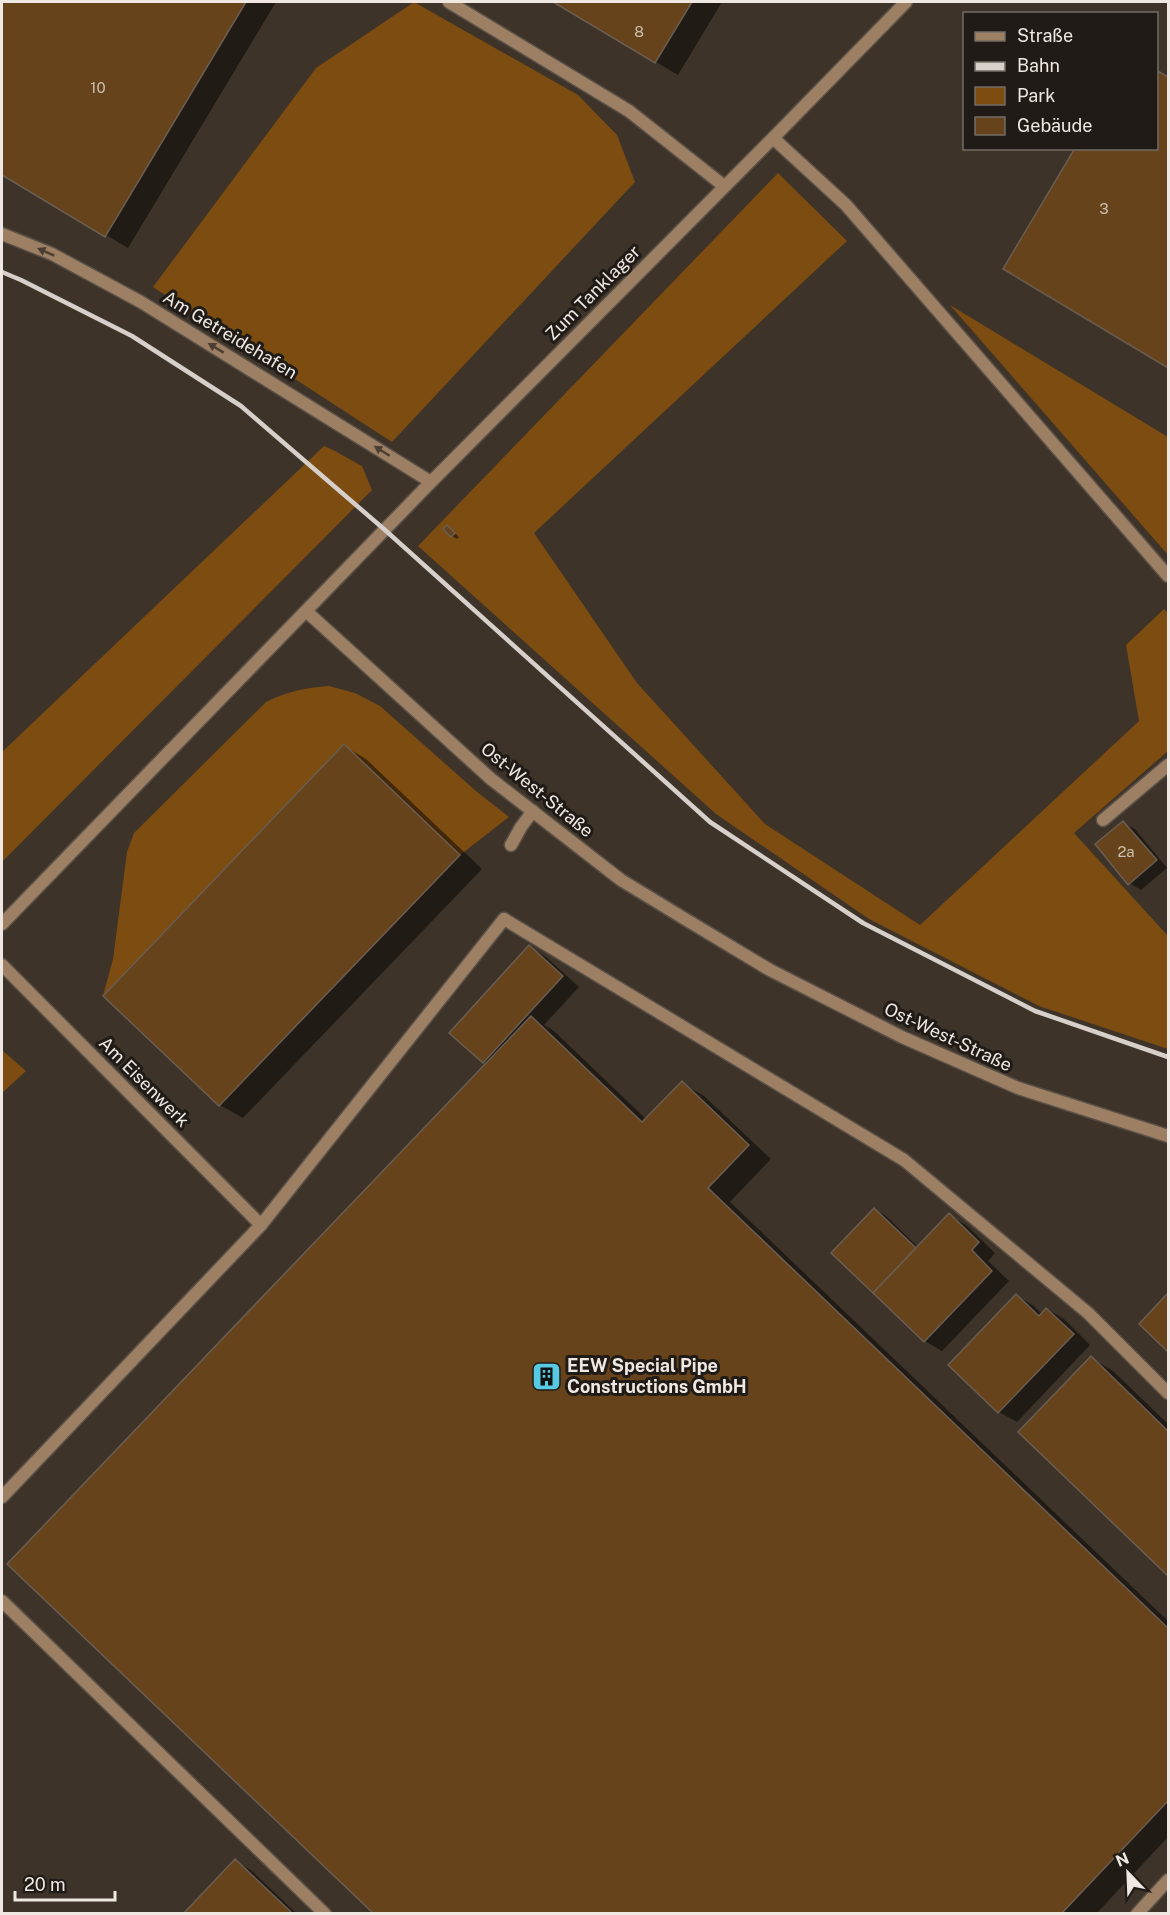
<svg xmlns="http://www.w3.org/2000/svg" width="1170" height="1915" viewBox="0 0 1170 1915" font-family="'Public Sans',sans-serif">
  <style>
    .green { fill: #7c4c10 }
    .shadow { fill: #0007 }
    .building { fill: #67431c; stroke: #6a5e53; stroke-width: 1.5 }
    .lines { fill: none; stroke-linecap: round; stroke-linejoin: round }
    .service-casing { stroke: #595047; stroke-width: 15 }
    .minor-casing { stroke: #595047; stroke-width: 15 }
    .service { stroke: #9d7f63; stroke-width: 12 }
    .minor { stroke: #9d7f63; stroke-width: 12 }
    .rail { stroke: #d7d0ca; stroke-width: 4.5 }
    .oneway { fill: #4c3e32 }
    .labels { text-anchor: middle; stroke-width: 6; stroke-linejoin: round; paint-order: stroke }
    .number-label { font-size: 15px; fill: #cdbfb0 }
    .street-label { font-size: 18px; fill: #efe8e2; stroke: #201b17 }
    .poi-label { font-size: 18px; font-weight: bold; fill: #efe8e2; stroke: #201b17; text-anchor: start }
  </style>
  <rect width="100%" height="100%" fill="#3d3329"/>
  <!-- green -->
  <path class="green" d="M414,2l164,93 39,40 18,47 -243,260 -239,-155 163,-219z
    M778,173l69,68 -313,292 103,150 128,141 155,101 219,-204 -13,-76 38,-36 4,4v138l-94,82 94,103v113l-129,-43 -170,-87 -153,-105 -298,-268z
    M950,305l218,132v118z
    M324,446l9,4 29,16 10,24 -370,372v-110z
    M329,686l26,7 25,13 96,85 33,26 -49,38 -116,-111 -241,252 10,-37 14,-107 7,-19 132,-131c21,-11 40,-14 63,-16z
    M2,1050l24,21 -24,22z"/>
  <!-- shadow -->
  <path class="shadow" d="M2,2h274l-148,246 -126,-75z
    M555,2h167l-44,73z
    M1156,71l12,8v287l-163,-98 151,-120z
    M447,527l5,3 7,7 -2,2 -5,-3z
    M344,746l22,13 116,110 -239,249 -23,-13 -115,-109z
    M1123,823l12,6 32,39 -26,22 -12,-7z
    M529,947l17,10 33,30 -35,38 10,6 92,88 36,-36 22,13 67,63 -41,43 438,419v216l-72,77h-720l112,-850 -37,-32z
    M874,1209l12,7 32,31 31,-32 17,10 29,28 -7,8 21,20 -67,70 -17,-10z
    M1168,1295v55l-27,-26z
    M1017,1296l17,10 8,8 5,-5 17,10 26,26 -73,77 -18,-10 -49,-47z
    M1091,1358l22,13 55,53v150l-148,-142z
    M235,1861l17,10 45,43h-111z"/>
  <!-- building -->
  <path class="building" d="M2,2h244l-141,235 -103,-62z
    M553,2h139l-37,61z
    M1156,70l12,7v291l-165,-99 72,-121h81z
    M447,525l8,8 -4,4 -8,-8z
    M344,744l116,111 -241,251 -116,-110z
    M1123,821l34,39 -29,25 -33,-41z
    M529,945l34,31 -80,87 -34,-30z
    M531,1016l111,106 40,-41 67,64 -41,43 460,440v173l-107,113h-687l-367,-350z
    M874,1208l42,40 -43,45 -42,-40z
    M949,1213l30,29 -7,8 20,21 -68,71 -51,-49z
    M1168,1293v59l-29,-28z
    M1016,1294l23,22 7,-8 28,26 -76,79 -50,-48z
    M1091,1356l77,75v145l-150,-144z
    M235,1859l56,53 -1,2h-107z"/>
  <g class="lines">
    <defs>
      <path id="service" d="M773,138l73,67 322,371
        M1103,820l65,-55
        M511,845l10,-18 12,-16
        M2,1497l259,-272 243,-306 400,241 184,153 80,80
        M2,1601l323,313
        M1137,1914l31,-34"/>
      <path id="minor" d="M449,2l180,109 95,75
        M2,234l50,20 89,48 290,180
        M306,611l185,168 130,101 64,39 85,51 132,67 116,51 150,48
        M2,924l429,-442 342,-344 133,-136
        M2,965l259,260"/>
    </defs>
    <!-- service casing -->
    <use href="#service" class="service-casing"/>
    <!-- minor casing -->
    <use href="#minor" class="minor-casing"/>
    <!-- service -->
    <use href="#service" class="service"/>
    <!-- minor -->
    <use href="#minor" class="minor"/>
    <!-- rail -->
    <path class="rail" d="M2,272l19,8 111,56 109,70 144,124 325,292 153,101 172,88 133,46"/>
  </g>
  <!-- one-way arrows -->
  <defs><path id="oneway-solid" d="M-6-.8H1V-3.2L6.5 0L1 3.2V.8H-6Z" transform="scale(1.5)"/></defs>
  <g class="oneway">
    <use href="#oneway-solid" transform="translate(46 252) rotate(-156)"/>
    <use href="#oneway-solid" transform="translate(216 348) rotate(-149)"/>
    <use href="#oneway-solid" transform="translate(382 451) rotate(-148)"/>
  </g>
  <!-- icons -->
  <defs>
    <symbol id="building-square" viewBox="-11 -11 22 22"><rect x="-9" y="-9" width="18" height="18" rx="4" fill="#58c9e3" stroke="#201b17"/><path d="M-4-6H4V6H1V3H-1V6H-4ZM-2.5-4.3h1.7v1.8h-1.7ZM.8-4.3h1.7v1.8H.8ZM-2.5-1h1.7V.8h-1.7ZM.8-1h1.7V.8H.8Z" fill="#111"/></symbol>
  </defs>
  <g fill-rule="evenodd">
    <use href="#building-square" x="530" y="1360" width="33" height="33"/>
  </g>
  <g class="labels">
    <!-- number labels -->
    <g class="number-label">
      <text x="639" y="37">8</text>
      <text x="98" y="93">10</text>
      <text x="1104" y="214">3</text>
      <text x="1126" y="857">2a</text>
    </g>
    <!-- street labels -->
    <g class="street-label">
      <text transform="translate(593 293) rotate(-45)" y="6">Zum Tanklager</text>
      <text transform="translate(230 335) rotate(31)" y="6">Am Getreidehafen</text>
      <text transform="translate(537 790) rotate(39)" y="6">Ost-West-Straße</text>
      <text transform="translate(948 1037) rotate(25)" y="6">Ost-West-Straße</text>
      <text transform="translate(144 1082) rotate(45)" y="6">Am Eisenwerk</text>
    </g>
    <!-- poi labels -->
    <g class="poi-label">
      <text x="567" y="1372">EEW Special Pipe<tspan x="567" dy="21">Constructions GmbH</tspan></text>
    </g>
  </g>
  <!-- border -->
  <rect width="1170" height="1915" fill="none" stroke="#efe8e2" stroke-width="6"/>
  <!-- legend -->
  <rect x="963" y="12" width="195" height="138" fill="#201b17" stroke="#736d68" stroke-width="1.5"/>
  <rect x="975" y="32" width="30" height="9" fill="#9d7f63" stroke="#736d68" stroke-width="1.5"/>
  <text x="1017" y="42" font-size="18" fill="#efe8e2">Straße</text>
  <rect x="975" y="62" width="30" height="9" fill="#d7d0ca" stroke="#736d68" stroke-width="1.5"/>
  <text x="1017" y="72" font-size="18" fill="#efe8e2">Bahn</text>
  <rect x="975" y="87" width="30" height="18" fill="#7c4c10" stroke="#736d68" stroke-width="1.5"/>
  <text x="1017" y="102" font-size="18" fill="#efe8e2">Park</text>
  <rect x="975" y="117" width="30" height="18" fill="#67431c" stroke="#736d68" stroke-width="1.5"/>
  <text x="1017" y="132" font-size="18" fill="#efe8e2">Gebäude</text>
  <!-- north arrow -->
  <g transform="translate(1128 1873) rotate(337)" stroke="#201b17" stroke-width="4.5" paint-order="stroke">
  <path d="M0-4.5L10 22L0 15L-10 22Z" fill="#efe8e2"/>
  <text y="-9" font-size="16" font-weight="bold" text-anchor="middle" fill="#efe8e2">N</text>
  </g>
  <!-- scale -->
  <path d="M15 1891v9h100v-9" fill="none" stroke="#efe8e2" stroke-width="3"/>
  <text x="24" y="1891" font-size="18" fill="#efe8e2" stroke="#201b17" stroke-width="4.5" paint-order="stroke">20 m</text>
</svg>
